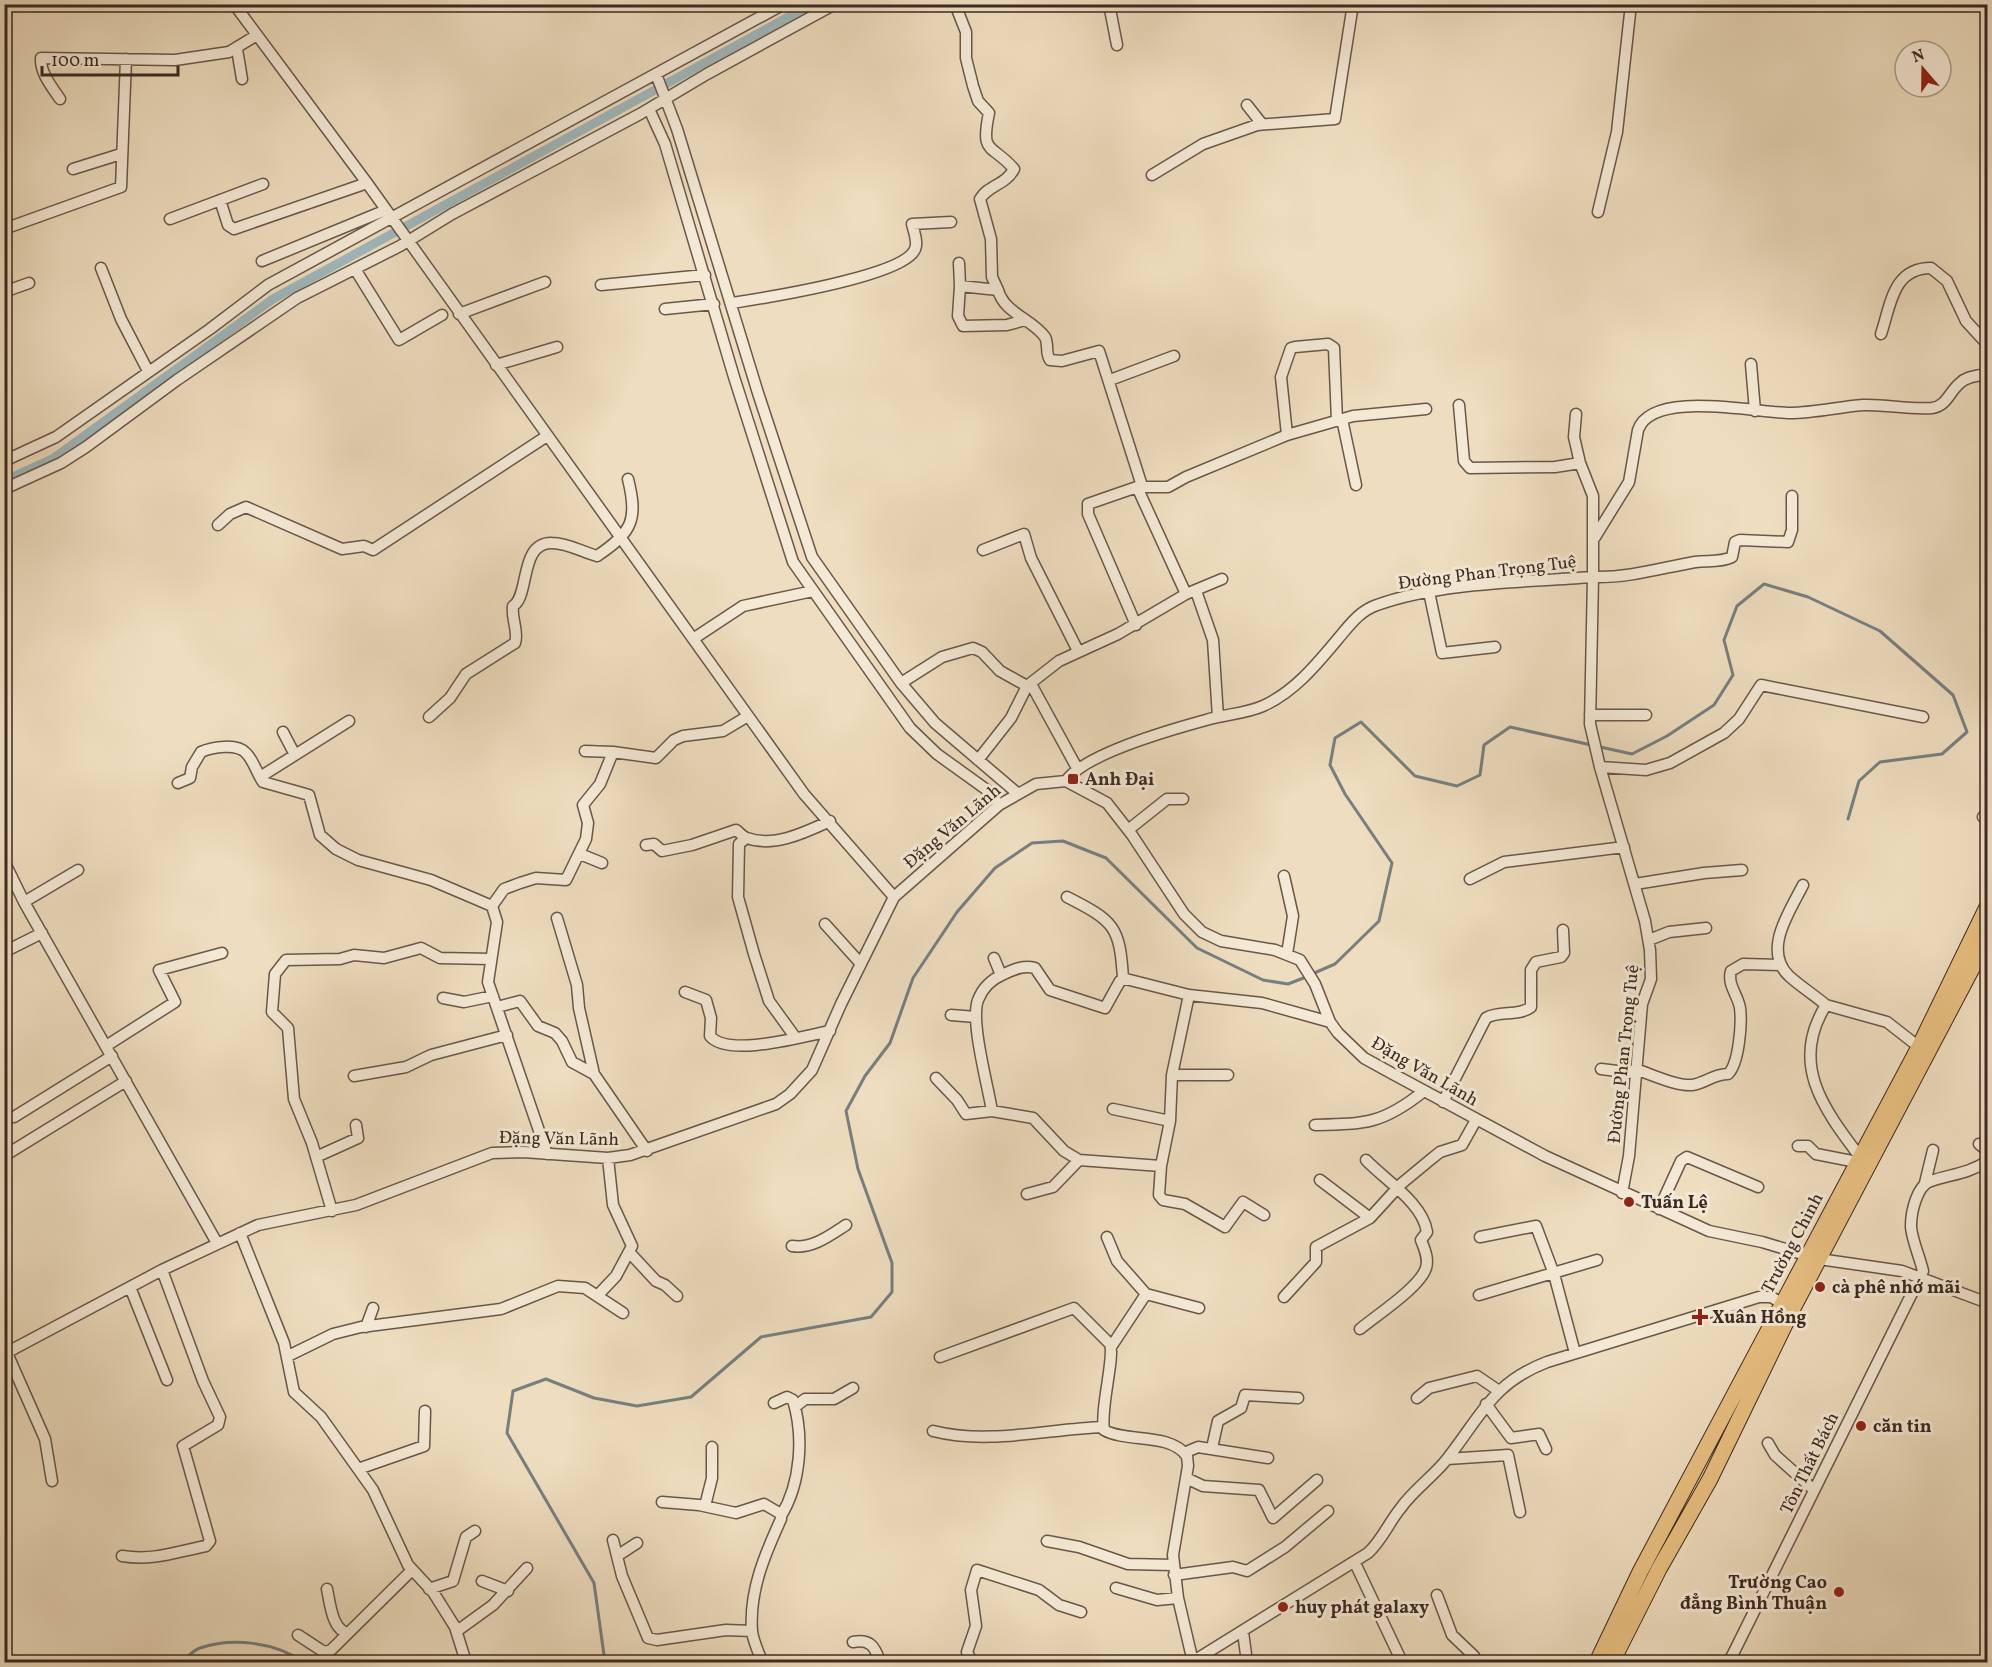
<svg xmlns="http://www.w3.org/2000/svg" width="1992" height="1667" viewBox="0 0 1992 1667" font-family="Vollkorn,serif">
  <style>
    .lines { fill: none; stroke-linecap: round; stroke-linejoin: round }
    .stream { stroke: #777f7f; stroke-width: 3 }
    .canal { stroke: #9fb8bd; stroke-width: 9 }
    .minor-casing { stroke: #68574a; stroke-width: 13 }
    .highway-casing { stroke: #3b2a23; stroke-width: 17 }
    .minor { stroke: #f4e9d5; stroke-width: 10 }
    .highway { stroke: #e7be80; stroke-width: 15 }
    .poi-dot { fill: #8f2418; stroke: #f4e9d5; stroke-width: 2 }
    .labels { text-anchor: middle; stroke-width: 6; stroke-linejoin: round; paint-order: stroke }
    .street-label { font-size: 18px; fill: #3b2a23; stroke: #f4e9d5 }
    .poi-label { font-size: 18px; font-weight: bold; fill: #3b2a23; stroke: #f4e9d5; text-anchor: start }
  </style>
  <rect width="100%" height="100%" fill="#eeddbf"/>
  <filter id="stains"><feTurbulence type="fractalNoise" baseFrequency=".00333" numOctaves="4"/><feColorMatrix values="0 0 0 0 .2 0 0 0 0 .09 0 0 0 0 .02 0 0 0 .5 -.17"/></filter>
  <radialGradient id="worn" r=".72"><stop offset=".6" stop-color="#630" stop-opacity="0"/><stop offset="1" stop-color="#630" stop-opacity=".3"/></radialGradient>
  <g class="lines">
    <!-- stream -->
    <path class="stream" d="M1312,974l23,-10 44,-43 13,-58 -47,-69 -15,-29 5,-27 26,-16 54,54 42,10 23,-11 4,-30 26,-18 122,27 35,-18 47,-31 19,-30 -9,-35 13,-34 27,-22 44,13 72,34 73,64 14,37 -25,22 -62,8 -21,19 -11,38
      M182,1662c5,-4 11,-12 18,-14 32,-11 75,-6 103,14
      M605,1662l-11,-79 -87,-150 6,-42 33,-12 48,19 43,8 54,-9 70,-60 110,-20 21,-25v-29l-34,-94 -12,-58 19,-35 25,-33 23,-65 44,-66 38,-44 37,-25 31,-2 43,17 91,90 66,32 25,4 18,-7"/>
    <!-- canal -->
    <path class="canal" d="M4,481l50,-23 219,-159 539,-295"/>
    <defs>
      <path id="minor" d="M234,4l133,179 437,611 90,103
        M955,4l11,28v26l7,28 5,15 11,12c-9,43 3,30 25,56 -8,16 -26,16 -34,30l11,40 1,38 6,13
        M1109,4l8,41
        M237,49l5,30
        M656,74l21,55 81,264 54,164 89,126 34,40 82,70
        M60,99c-8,-12 -20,-26 -19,-41l134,2 54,-8 28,-17
        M1247,105l15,19
        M649,109l16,35 69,233 59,185 117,166 27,26 50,36 12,15
        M73,169l48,-15
        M1152,175l51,-31 54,-19 78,-6 18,-115
        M220,200l8,25 6,4 133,-46
        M1598,212l19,-80 14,-128
        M170,219l93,-35
        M4,229l117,-42 5,-128
        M262,261l124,-51
        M959,263l1,23 -2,30 5,10 44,-1 18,-5
        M101,268l20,51 27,52
        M355,269l44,71 43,-25
        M601,285l104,-10
        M960,286l38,4c6,23 34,29 47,47 4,8 0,16 5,23l12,1 37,-10 43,135
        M4,292l25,-9
        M732,303c32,-5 167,-26 182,-52 5,-7 0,-19 -2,-27l39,-2
        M665,309l49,-5
        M459,314l86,-32
        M1881,334c10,-30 12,-66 50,-66l16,13 19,40 22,24
        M1751,364l4,47
        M496,365l61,-18
        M1110,380l64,-24
        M1459,405l5,56 6,7 85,-1 25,-4
        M1576,414l-2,23 6,26 13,33v81c36,1 68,-9 102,-15 13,-2 24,1 37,-5l3,-15 5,-2 48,2 4,-12v-34
        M1342,419l14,66
        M1287,435l-6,-58 10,-29 4,-1 33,-3 6,4 3,73
        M4,461l52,-24 154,-108 58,-44 516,-281
        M1137,487l49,107
        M4,489l57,-26 25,-16 91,-67 120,-82 103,-52 52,-32 188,-100 67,-40 128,-70
        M218,525l12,-11 16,-7 96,42 22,-3 9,4 174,-114
        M1595,537l34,-55 9,-52c14,-41 119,-17 152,-17 24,0 48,-6 73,-8 23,-1 46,5 69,3 15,-2 17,-16 28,-25 8,-8 18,-6 28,-10
        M983,550l41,-16 7,24 47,93
        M1196,591l17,49 5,77
        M1429,592l13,61 53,-6
        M1136,625l-48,-111v-10l49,-17h31l18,-10 101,-42 66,-19 73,-7
        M693,639l50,-33 70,-15
        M901,683l41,-26 31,-9 9,4 18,19 27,15
        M1031,684l46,84
        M1590,715h56
        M429,717l21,-19 16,-24 49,-31c4,-12 -4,-24 -2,-37 17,-10 6,-64 39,-63 16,0 30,9 45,13 36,-24 41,-37 31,-77
        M283,732l12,23
        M585,751l28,1
        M978,760l33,-42 16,-32 32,-25 59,-27 68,-40 36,-15
        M1600,767l46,3 24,-7 54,-30 15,-14 22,-34 162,32
        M260,777l89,-56
        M1066,781c18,-27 107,-52 140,-61 19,-6 39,-6 57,-14 31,-14 53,-41 74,-66 12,-14 22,-29 40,-35 63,-23 150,-23 216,-28l-3,147 10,43 45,154 5,29 1,29 -9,25 -13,152 -7,37
        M178,783l12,-5 2,-11 9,-15c11,-5 36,-9 45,1 8,8 11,21 17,29l46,13 11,40 16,14 22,11 73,20 61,26
        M1983,817l5,1
        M1128,830l39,-31h16
        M746,838l-7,6 -1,53 16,57 15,47 26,36
        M646,845l8,-1 8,7 30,-6 44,-15c3,2 7,7 11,8 27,10 59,-6 83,-17
        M580,854l22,9
        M4,861l20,41 193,341
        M1284,876l9,40 -6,38
        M1470,879l34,-17 120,-15
        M1635,884l69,-11 38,-3
        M1803,885c-13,26 -41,65 -14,91 11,10 25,19 37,29 -37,59 -2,104 34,152
        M1067,897c47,24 53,29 56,82
        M24,902l54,-32
        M557,918l20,67 2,23 15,66 53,77
        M825,924l36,40
        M1649,940l20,-8 37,-4
        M4,952l38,-19
        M994,958l7,17
        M685,992l21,8 5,18 -1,18c18,22 94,0 120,-5
        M1189,995l-17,80 -2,46 -9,45 -2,29 4,5 22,4 40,23 18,-25 21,13
        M443,998l21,4 29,-6
        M1826,1005l61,17 32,25
        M497,1007l23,-6 18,25 17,7 7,8 10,21 22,12
        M951,1015l25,2
        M106,1046l69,-44 -16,-32 63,-17
        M1601,1069l33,4
        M1635,1069c16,5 40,17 57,16 14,-2 21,-11 36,-11 11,-10 14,-51 12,-66 -2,-13 -13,-23 -9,-37l12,-7 38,1
        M1172,1075h56
        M354,1076l52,-9 25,-12 76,-20
        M936,1078l21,22 9,14 26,-3 41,7 31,33 15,9 82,6
        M1443,1102l43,-84c14,-8 32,-1 45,-11v-37l5,-8 25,-5 3,-4 -1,-23
        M1113,1109l57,12
        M992,1111c-4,-25 -22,-90 -14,-111 5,-13 14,-21 26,-26 10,-5 20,-9 31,-6l15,22 55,18 15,-27 6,-2 63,16 73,8 68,19
        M14,1117l98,-61
        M1315,1125c50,-1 68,-1 109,-34
        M1979,1144l9,7
        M1798,1146h10l8,8 41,8
        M547,1154l-59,-172 9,-60 -5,-16 12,-17 16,-6 16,-5 30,2 20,-41 2,-16 -5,-18 17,-21 13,-32 43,6 18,-18 9,-4 40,-5 25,-15
        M4,1156l122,-75
        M316,1157l42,-19 -2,-13
        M1320,1180l50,38
        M1925,1183l8,-33
        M1027,1194l26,-7 26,-27
        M1659,1209l22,-48 6,-4 71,30
        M332,1211l-20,-68 -18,-44 -6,-71 -16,-16 3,-38 11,-14 54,-1 14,-4 30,3 37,-10 19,10 51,1
        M240,1233l44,110 10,49 27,25 52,73 35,75 25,27 22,35 11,35
        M1107,1237l10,24 29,33
        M1480,1237l56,-11 18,48 21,79
        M792,1246c20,3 37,-10 54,-21
        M629,1252l27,29 9,4 12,11
        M130,1287l37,93
        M598,1295l18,-19 16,-30 -19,-41 -5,-47
        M1479,1295l118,-35
        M1284,1297l32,-35v-15l54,-29 31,-34 29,-24 10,-8 22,-7 14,-25
        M366,1327l7,-19
        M1360,1329c17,-14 60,-42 66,-61 3,-10 -2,-20 -5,-28l6,-8c-4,-29 -42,-52 -61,-72
        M1111,1347l35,-53 53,14
        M7,1353l38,86 7,42
        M4,1354l158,-84 96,-45 98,-20 136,-52 31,-1 85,6 22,-3 146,-51 14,-10 22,-24 29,-66 53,-107 105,-92 37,-21 30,-3 41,22 25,32 52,79 18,18 19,9 54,9 25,10 15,24 15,38 8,11 26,25 29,16 152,82 164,75 53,11 57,17 83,12 86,32
        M288,1356l45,-22 28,-7 140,-18 57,-23 27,2 38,25
        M940,1357l134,-49 36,36c5,13 -10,64 -6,86 23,13 65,2 83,26l1,10 -15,89 5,43 15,64
        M1417,1398l12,-10 48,-12 22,15
        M774,1403l13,-6 6,3c11,36 8,83 -12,116
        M1486,1404l25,34 28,-4 7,15
        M795,1407l10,-8h29l19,-11
        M933,1431c55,14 115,-2 170,-4
        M1768,1443l7,12 39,35
        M1212,1448l6,-27 23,-13 4,-13 53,3
        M1184,1453l14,-6 70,11
        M1447,1459l61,-4 12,57
        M358,1469l66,-23 1,-35
        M1186,1478l17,8 56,4 14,28 44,-38
        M662,1502l37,3 37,8 28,-9 17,10v5c-16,35 -32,72 -29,112 1,10 7,22 10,31
        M705,1506l7,-28v-31
        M613,1540l9,36 26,62 9,2 69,-10 26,1
        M1047,1541l32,6 49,17 45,1
        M122,1556c32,5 53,-4 84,-10l4,-5 -27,-95 35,-21 2,-8 -17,-36 -41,-111
        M617,1556l20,-13
        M1355,1563l47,99
        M1174,1575l59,-8 14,4 38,-24 43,-36
        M482,1581l26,10
        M1116,1588l41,12 21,-2
        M327,1589c3,14 5,41 21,44
        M429,1589l24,-8 13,-44 9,-6
        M1437,1595l15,40 22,21 -4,6
        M457,1631l36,-26 34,-37
        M1243,1632l4,30
        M298,1635l26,17 7,-2 80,-79
        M853,1642c17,-3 22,4 27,20
        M972,1662l-5,-10 9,-26 -5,-36 6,-20 62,20 20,15 22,7
        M1192,1662l176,-109c14,-13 20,-29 32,-44 13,-19 33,-32 47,-50 34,-43 45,-76 100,-97l212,-65h12l16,9
        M1729,1662l194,-391c-3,-13 -12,-34 -12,-45 0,-14 6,-41 20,-45 21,-7 36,-7 57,-20"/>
      <path id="highway" d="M1597,1662l43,-90 279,-525 69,-142
        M1612,1662l47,-93 51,-90 82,-169 196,-372"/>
    </defs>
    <!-- minor casing -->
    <use href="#minor" class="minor-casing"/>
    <!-- highway casing -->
    <use href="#highway" class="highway-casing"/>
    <!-- minor -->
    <use href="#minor" class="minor"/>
    <!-- highway -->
    <use href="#highway" class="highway"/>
  </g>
  <!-- markers -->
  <g class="poi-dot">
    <rect x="1067" y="773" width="12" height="12" rx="3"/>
    <circle cx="1629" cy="1202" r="6"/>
    <circle cx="1820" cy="1287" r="6"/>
    <path d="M1697 1308h6v6h6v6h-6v6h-6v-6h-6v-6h6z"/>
    <circle cx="1861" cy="1426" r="6"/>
    <circle cx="1839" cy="1592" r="6"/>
    <circle cx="1283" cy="1607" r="6"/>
  </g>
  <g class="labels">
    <!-- street labels -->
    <g class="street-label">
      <text transform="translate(1487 572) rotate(-7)" y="6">Đường Phan Trọng Tuệ</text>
      <text transform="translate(952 826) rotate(-40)" y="6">Đặng Văn Lãnh</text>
      <text transform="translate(1623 1054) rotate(-84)" y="6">Đường Phan Trọng Tuệ</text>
      <text transform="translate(1425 1071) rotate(30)" y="6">Đặng Văn Lãnh</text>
      <text transform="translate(559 1138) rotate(1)" y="6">Đặng Văn Lãnh</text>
      <text transform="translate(1792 1243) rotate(-62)" y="6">Trường Chinh</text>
      <text transform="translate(1809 1463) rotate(-64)" y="6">Tôn Thất Bách</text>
    </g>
    <!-- poi labels -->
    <g class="poi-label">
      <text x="1085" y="785">Anh Đại</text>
      <text x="1641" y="1208">Tuấn Lệ</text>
      <text x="1832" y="1293">cà phê nhớ mãi</text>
      <text x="1712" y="1323">Xuân Hồng</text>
      <text x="1873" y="1432">căn tin</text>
      <text x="1827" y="1588" text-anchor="end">Trường Cao<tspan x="1827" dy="21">đẳng Bình Thuận</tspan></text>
      <text x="1295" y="1613">huy phát galaxy</text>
    </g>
  </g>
  <!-- margin -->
  <rect width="1992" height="1667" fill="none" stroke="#eeddbf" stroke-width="24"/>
  <rect x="6" y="6" width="1980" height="1655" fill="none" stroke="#3b2a23" stroke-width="3"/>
  <rect x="12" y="12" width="1968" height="1643" fill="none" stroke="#3b2a23" stroke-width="1.5"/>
  <!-- north arrow -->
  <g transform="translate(1923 69) rotate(340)"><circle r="28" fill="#f4e9d5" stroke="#aa9d8e" stroke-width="1.5"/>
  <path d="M0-4.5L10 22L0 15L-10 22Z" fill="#8f2418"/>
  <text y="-9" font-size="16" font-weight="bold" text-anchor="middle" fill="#3b2a23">N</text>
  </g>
  <!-- scale -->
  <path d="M42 66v9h136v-9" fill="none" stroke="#3b2a23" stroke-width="3"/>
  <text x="51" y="66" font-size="18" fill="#3b2a23" stroke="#f4e9d5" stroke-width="4.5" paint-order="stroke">100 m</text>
  <rect width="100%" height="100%" filter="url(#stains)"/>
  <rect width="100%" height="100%" fill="url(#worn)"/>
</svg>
